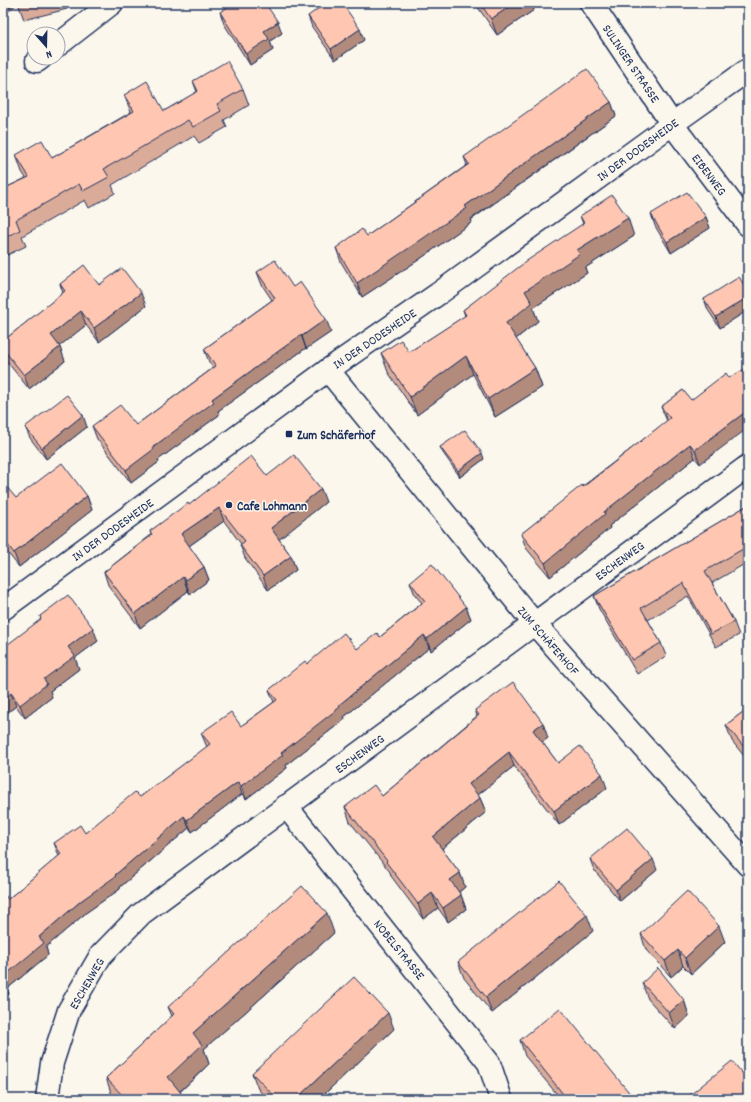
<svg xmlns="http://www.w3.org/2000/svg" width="751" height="1102" viewBox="0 0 751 1102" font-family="Dekko,sans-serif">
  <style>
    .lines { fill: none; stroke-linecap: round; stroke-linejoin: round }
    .street-casing { stroke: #1b2f5e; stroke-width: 25 }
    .secondary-casing { stroke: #1b2f5e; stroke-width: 25 }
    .street { stroke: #fbf7ec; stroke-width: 22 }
    .secondary { stroke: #fbf7ec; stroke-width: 22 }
    .wall { fill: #dbab99; stroke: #1b2f5e }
    .shaded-wall { fill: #b28b7d; stroke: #1b2f5e }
    .building { fill: #ffc7b2; stroke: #1b2f5e }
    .poi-dot { fill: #1b2f5e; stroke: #fbf7ec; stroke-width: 1.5 }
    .labels { text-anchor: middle; stroke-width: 3; stroke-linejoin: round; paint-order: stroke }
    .street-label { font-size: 13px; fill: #1b2f5e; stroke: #fbf7ec }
    .poi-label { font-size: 13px; font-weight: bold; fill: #1b2f5e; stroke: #fbf7ec; text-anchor: start }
  </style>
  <rect width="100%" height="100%" fill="#fbf7ec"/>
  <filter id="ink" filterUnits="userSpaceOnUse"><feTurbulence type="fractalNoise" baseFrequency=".025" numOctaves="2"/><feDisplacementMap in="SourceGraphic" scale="8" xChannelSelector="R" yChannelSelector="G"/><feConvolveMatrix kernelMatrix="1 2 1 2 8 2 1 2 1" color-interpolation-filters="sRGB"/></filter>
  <g filter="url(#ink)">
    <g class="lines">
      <defs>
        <path id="street" d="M591,3l81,121 76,101
          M58,45l54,-42
          M37,61l4,-3
          M328,370l206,253 214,242
          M286,806l203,257 12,36
          M47,1099l5,-36 17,-53 32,-55 40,-41 607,-448"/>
        <path id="secondary" d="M3,609l325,-239 110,-76 234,-170 76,-54"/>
      </defs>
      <!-- street casing -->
      <use href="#street" class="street-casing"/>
      <!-- secondary casing -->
      <use href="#secondary" class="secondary-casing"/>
      <!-- street -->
      <use href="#street" class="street"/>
      <!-- secondary -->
      <use href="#secondary" class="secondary"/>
    </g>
    <!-- wall -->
    <path class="wall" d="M18,3h48l1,6 -43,11z
      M475,3h57l2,7 -37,25z
      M220,12l62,21 -12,8 3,9 -23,15 -26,-41z
      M308,16l56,24 -29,20 -23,-33z
      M193,81l50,8 6,16 -25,15 3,7 -28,16 -5,-7 -82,49 3,8 -26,15 -4,-8 -63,36 4,10 -23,11v-68l23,-11 -4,-6 -6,-17 36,3 79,-46 -7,-17 40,16 33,-19z
      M611,102l5,14 -145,104 1,2 -52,37 -58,38 -21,-35 -5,-14 31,-12 100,-71 -3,-8z
      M651,214l55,3 4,11 -39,25 -16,-27z
      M580,216l54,20 -49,32 2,5 -54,35 5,13 -22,18 19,29 7,19 -47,30 -22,-43 -56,41 -29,-43 -7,-19 28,-1 56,-36 -2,-6 120,-86z
      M257,272l36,15 38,45 -25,17v-1l-88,63 1,4 -61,45 1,2 -28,21 -34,-44 -5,-13 44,-1 77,-57 -4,-6 -5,-13 68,-49 -10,-15z
      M60,284l39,1 47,21 -47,36 -13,-17 -27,21 6,15 -36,28 -25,-31 -1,-3v-14l60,-48z
      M748,291v19l-28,18 -12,-18 -4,-11z
      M683,390l17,74 -5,-6 -86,68 1,2 -60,49 -24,-29 -5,-14 146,-113 -6,-14z
      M25,427h62l-41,32 -16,-21z
      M440,447l44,12 -24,18 -17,-24z
      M267,476l59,26 -47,37 12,17 5,14 -28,20 -23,-32 -5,-13 1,-1 -17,-23 -35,25 15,21 5,13 -19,14 -2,-3 -48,37 -32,-43 -4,-13 47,-37 -1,-4 39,-26z
      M3,486l13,12 71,-2 5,14 -73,57 -16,-20z
      M748,505v57l-36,21 22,39 5,13 -23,12 -28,-51 -40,24 13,23 5,13 -29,18 -38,-65 -5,-13z
      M410,582l56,25 5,12 -40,32 -2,-3 -85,69 1,2 -59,46 1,3 -41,31 -4,-5 -50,38 -3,-4 -69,59v2l-33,23 -41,35 2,8 -41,34 2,5 -6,5v-102l5,2 51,-43 -5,-13 31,-10 55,-36 67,-50 -6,-14 40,-7 33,-24 -5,-12 38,-26 50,-15 23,-12 42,-34 -7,-8z
      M40,616l58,25 -23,17 4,11 -29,22 2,6 -27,21 -9,-12 -13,10 38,-97z
      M748,708v53l-16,-20 -6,-16z
      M475,710l73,28 -6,4 16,21 49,25 -48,37 -45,-59 -36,29 2,3 6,14 -44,37 18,24 5,14 -6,5 2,3 5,14 -18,13 -10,-14 -15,11 -32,-43 -1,-4 -40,-50 -5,-15 37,-11 95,-80z
      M590,859l67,11 -37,31 -26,-31z
      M593,931l-101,82 -28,-35 -6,-16z
      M334,933l-130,116 5,15 -29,28 6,7h-72l-1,-1 -7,-20 66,-62 -4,-9z
      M641,934l84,8 -34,32 -8,-8 -12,11 -25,-27z
      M642,983l42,17 5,16 -14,13 -27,-30z
      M394,1029l-75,70h-52l-9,-10 -6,-16z
      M520,1040l112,56 5,3h-76l-36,-43z"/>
    <!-- shaded-wall -->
    <path class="shaded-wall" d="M3,3h15l-15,12z
      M515,3h17l2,7 -37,25 -6,-16z
      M278,22l4,11 -12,8 3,9 -23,15 -4,-11 18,-23z
      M360,29l4,11 -29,20 -4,-11z
      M611,102l5,14 -145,103 1,3 -52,37 -58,38 -5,-14z
      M706,217l4,11 -39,25 -4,-11z
      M628,218l6,18 -49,32 2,5 -54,35 5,13 -26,21 -6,-19 19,-32 52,-41z
      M141,293l5,13 -47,36 -5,-14z
      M748,297v13l-28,18 -4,-11z
      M81,311l5,14 -30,24 -5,-14z
      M326,319l5,13 -25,17 -4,-13z
      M301,335l5,13 -88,63 1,4 -61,45 1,2 -28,21 -5,-13 86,-71z
      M60,347l5,14 -36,28 -5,-14z
      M466,356l7,18 -56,41 -7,-18z
      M535,368l7,19 -47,30 -7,-18z
      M748,410v18l-48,36 -5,-14z
      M83,415l4,12 -41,32 -4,-11z
      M690,444l5,14 -86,68 1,2 -60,49 -5,-14 59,-51z
      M482,453l2,6 -24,18 -2,-6z
      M321,489l5,13 -50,40 -5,-14z
      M87,496l5,14 -73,57 -5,-14z
      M219,508l5,13 -38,27 -5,-14z
      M291,556l5,14 -28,20 -5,-14z
      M204,567l5,13 -19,14 -5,-14z
      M183,577l5,14 -48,37 -5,-14z
      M466,607l5,12 -40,32 -4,-12z
      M93,628l5,13 -23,17 4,11 -29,22 2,6 -27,21 -5,-13 24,-26 24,-32z
      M424,635l5,13 -85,69 1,2 -59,46 1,3 -41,31 -5,-13 98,-81z
      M11,693l5,13 -13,10v-16z
      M543,723l5,15 -9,7 -6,-15z
      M509,752l5,14 -40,32 -5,-14z
      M602,774l5,14 -48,37 -5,-14z
      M238,782l4,12 -50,38 -5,-12z
      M480,798l6,14 -48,40 -5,-15z
      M184,816l5,12 -69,59v2l-33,23 -41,35 2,8 -41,34 2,5 -6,5v-22l36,-40 43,-37 33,-25z
      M653,859l4,11 -37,31 -4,-11z
      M460,873l5,14 -10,8 -5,-15z
      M432,893l6,15 -15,11 -5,-15z
      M461,895l5,14 -18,13 -5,-14z
      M327,913l7,20 -130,116 5,15 -34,32 -7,-19 25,-44z
      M587,915l6,16 -101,82 -6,-16z
      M719,926l6,16 -34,32 -6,-16z
      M678,950l5,16 -12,11 -6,-16z
      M684,1000l5,16 -14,13 -6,-16z
      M388,1013l6,16 -75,70h-23z
      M748,1092v7h-8z"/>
    <!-- building -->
    <path class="building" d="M234,3h31l13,19 -14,9 5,8 -23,15 -26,-42z
      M326,3h16l18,26 -29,20 -23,-33z
      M480,3h35l-24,16z
      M227,61l16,28 -26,15 4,7 -28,16 -5,-7 -56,33 -28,16 5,8 -26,14 -4,-7 -63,36 4,10 -17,8v-49l26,-12 -13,-22 26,-15 10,18 82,-47 -10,-16 23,-14 17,30 34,-20 -5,-10z
      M587,69l24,33 -146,104 2,2 -52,36 -58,39 -21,-35 26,-19 5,7 102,-72 -5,-7z
      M687,192l19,25 -39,25 -16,-28z
      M612,195l16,23 -51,32 3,4 -55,37 7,12 -26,20 29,45 -47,31 -22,-43 -56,41 -29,-44 20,-13 8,12 57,-37 -3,-5 65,-50 56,-37 -4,-7z
      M275,260l18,27 7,-5 26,37 -24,17 -1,-1 -89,64 2,3 -61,45 1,2 -28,21 -34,-44 28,-21 16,20 80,-59 -12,-17 71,-51 -18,-26z
      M84,265l15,20 23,-17 19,25 -47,35 -13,-17 -30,24 9,12 -36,28 -21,-26v-8l62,-50 -5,-7z
      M739,277l9,14v6l-32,20 -12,-18z
      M748,367v43l-53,40 -5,-6 -86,68 1,2 -60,49 -24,-29 61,-49 1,2 87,-69 -9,-11 22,-17 8,10 35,-27 3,5z
      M67,395l16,20 -41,33 -17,-21z
      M465,430l17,23 -24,18 -18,-24z
      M294,455l27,34 -50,39 20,28 -28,20 -23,-31 5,-4 -26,-33 -38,26 23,33 -19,13 -2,-3 -48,37 -31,-42 48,-37 -2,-4 38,-28 1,2 62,-49 16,20z
      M62,463l25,33 -73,57 -11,-14v-53l2,-1 11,13z
      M748,505v41l-43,25 29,51 -23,12 -28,-51 -42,25 20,35 -29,17 -38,-64z
      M432,564l34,43 -39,32 -3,-4 -85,70 1,2 -59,46 2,2 -42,31 -3,-4 -51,38 -3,-4 -69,59 1,1 -34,24 -43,37 5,6 -41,34v-80l2,-2 3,4 53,-45 -7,-11 26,-18 5,8 50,-41 5,5 70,-53 -9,-11 30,-21 10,14 36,-26 -8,-10 36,-29 2,3 37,-31 13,16 20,-16 3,4 45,-36 -15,-19z
      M68,595l25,33 -25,19 7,9 -31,23 3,5 -27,21 -9,-12 -8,7v-52l38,-29 -1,-3z
      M513,682l30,41 -10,7 25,33 22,-17 22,28 -48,37 -45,-59 -40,32 11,14 -47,39 27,36 -10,7 11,15 -18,13 -11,-15 -14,11 -32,-42 1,-1 -42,-54 29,-22 8,11 97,-81 -4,-5z
      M748,708v44l-22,-27z
      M627,828l26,31 -37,31 -26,-31z
      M559,881l28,34 -101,82 -28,-35z
      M302,886l25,27 -134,120 9,12 -34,32 18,22h-60l-20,-21 68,-64 -6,-7z
      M687,891l32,35 -34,32 -7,-8 -13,11 -24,-27z
      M658,968l26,32 -15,13 -27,-30z
      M354,977l34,36 -92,86h-19l-25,-26z
      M560,1008l72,88 1,-1 4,4h-70l-47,-59z
      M732,1061l16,19v12l-8,7h-55z"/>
  </g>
  <!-- markers -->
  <g class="poi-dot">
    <rect x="285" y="430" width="8" height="8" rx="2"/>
    <circle cx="229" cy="505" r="4"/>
  </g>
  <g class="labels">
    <!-- street labels -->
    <g class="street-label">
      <text transform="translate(632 63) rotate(56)" y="5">SULINGER STRASSE</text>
      <text transform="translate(637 149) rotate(-36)" y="5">IN DER DODESHEIDE</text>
      <text transform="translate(710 174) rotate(53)" y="5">EIBENWEG</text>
      <text transform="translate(374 338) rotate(-34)" y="5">IN DER DODESHEIDE</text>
      <text transform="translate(112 529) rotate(-36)" y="5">IN DER DODESHEIDE</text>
      <text transform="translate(619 560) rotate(-36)" y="5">ESCHENWEG</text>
      <text transform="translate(549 640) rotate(49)" y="5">ZUM SCHÄFERHOF</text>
      <text transform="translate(359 753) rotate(-36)" y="5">ESCHENWEG</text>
      <text transform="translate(400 949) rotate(51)" y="5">NOBELSTRASSE</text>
      <text transform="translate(86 983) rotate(-60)" y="5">ESCHENWEG</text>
    </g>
    <!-- poi labels -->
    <g class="poi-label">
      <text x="297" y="439">Zum Schäferhof</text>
      <text x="237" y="510">Cafe Lohmann</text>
    </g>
  </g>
  <!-- margin -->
  <rect width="751" height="1102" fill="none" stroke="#fbf7ec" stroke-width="16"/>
  <rect x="8" y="8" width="735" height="1086" fill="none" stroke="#1b2f5e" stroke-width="1.5" filter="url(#ink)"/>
  <!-- north arrow -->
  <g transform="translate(46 46) rotate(160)"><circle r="19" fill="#fbf7ec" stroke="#a1a7b3"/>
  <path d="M0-3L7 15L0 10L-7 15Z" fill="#1b2f5e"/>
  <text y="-6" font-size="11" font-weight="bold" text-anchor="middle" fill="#1b2f5e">N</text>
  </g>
</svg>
